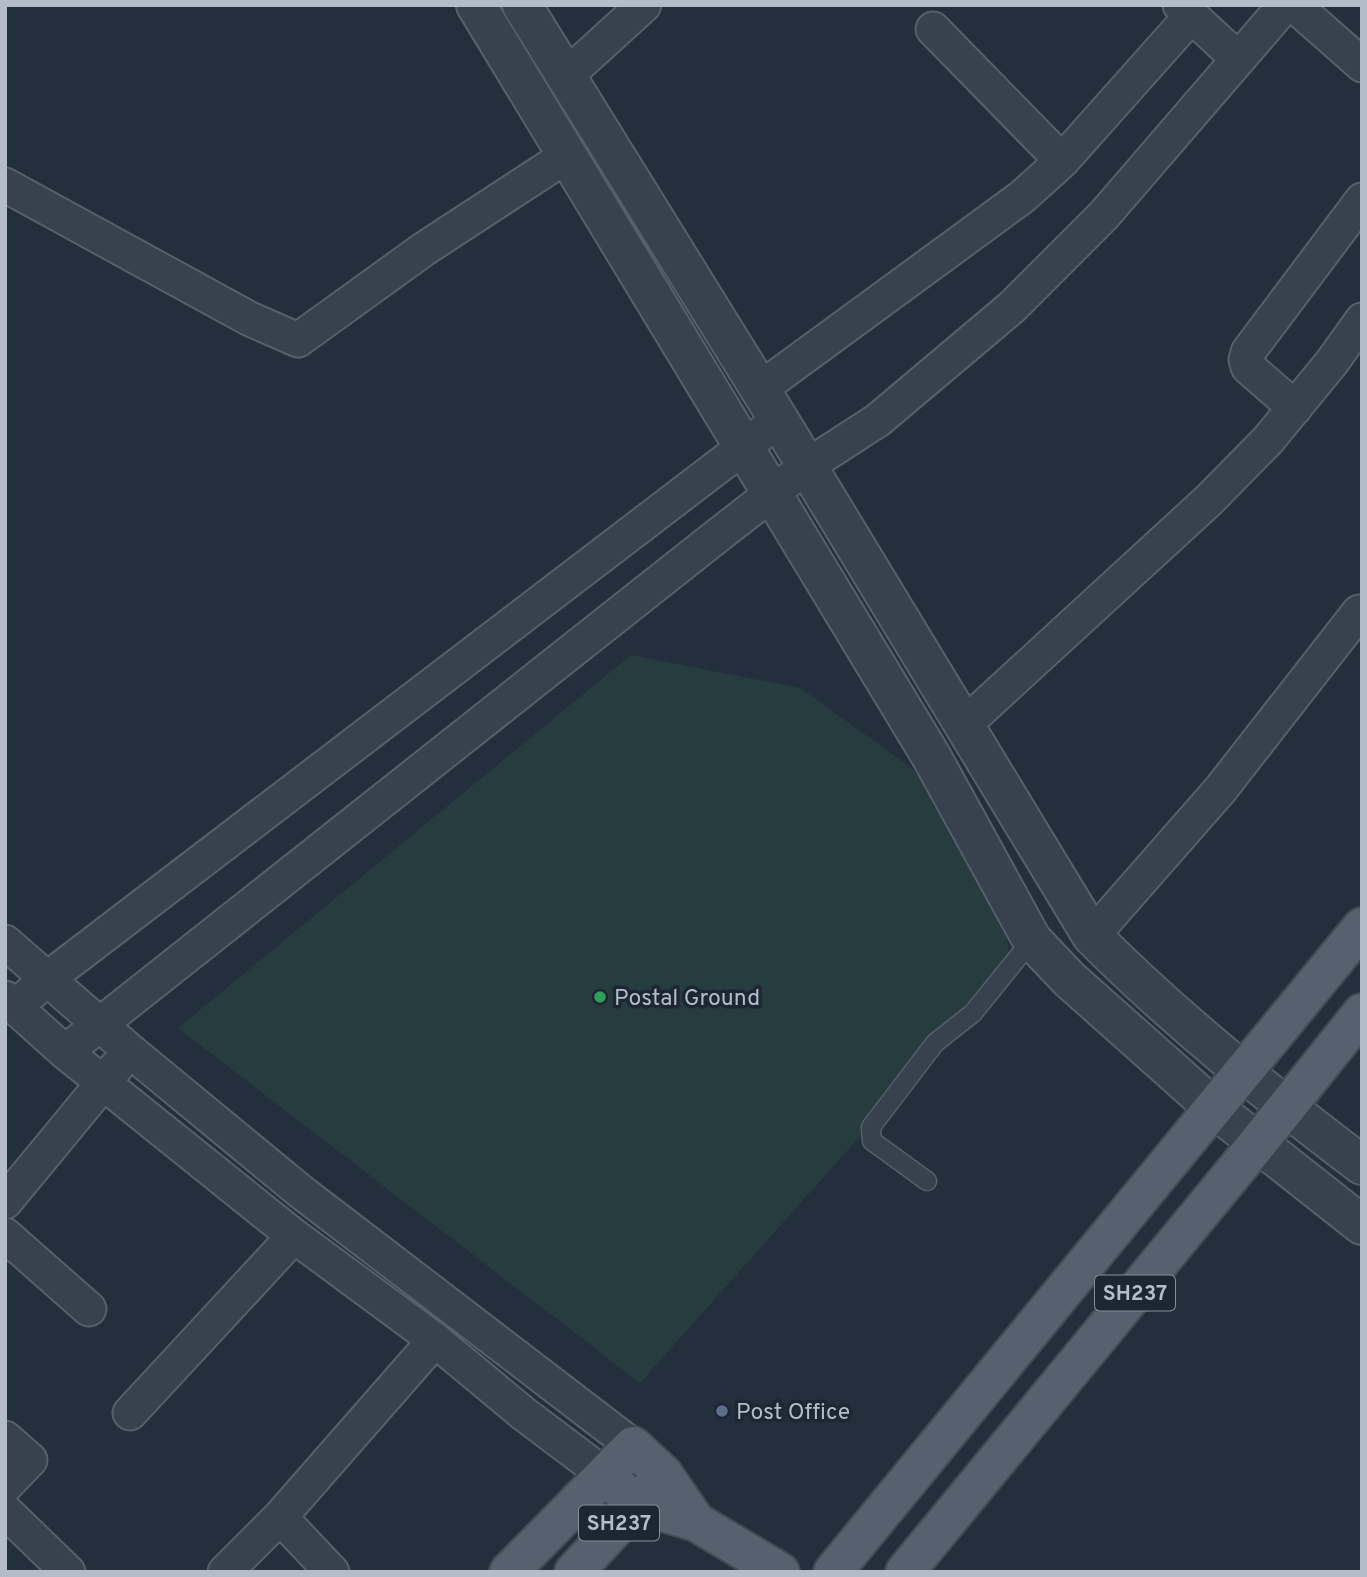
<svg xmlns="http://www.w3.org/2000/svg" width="1367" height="1577" viewBox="0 0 1367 1577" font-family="Overpass,sans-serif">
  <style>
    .green { fill: #263c3f }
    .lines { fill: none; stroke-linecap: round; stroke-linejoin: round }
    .service-casing { stroke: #565f6c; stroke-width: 21 }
    .minor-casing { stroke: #565f6c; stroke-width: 37 }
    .tertiary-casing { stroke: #565f6c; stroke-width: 42 }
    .primary-casing { stroke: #414a57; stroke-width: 42 }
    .service { stroke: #38414e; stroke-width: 18 }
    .minor { stroke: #38414e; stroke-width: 33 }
    .tertiary { stroke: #38414e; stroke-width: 38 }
    .primary { stroke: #56606e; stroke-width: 38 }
    .leisure-dot { fill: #2e9e5b; stroke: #1d2633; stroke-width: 2.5 }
    .service-dot { fill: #5c6f8a; stroke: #1d2633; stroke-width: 2.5 }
    .labels { text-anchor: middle; stroke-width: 7; stroke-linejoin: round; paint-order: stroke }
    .shield { fill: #1d2633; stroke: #878f9c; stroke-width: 2 }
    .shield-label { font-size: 21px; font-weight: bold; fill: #b4bcc9 }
    .poi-label { font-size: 23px; fill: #b4bcc9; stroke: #1d2633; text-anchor: start }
  </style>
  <rect width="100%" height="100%" fill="#242f3e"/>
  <!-- green -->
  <path class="green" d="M631,655l169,33 113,81 81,108 18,89 -372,417 -462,-355z"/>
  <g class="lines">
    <defs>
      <path id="service" d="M927,1181l-55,-40 -1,-14 64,-84 38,-30 59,-73"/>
      <path id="minor" d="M1180,5l58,54
        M1294,5l68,60
        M933,29l129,132
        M566,76l78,-71
        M5,185l245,134 48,21 126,-91 144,-94
        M760,389l262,-192 40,-36 130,-146
        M1295,408l-47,-41 -2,-7 2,-8 114,-152
        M964,725l245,-225 59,-60 64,-78 30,-42
        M1092,936l128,-146 139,-178 3,3
        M5,942l124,108 171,141 333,255
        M5,998l60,54 229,184 141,104 89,74 81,61
        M15,1007l32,-28 732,-559
        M65,1052l652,-516 90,-70 71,-46 134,-113 92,-92 181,-210
        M5,1202l112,-136
        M5,1235l84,74
        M130,1413l164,-177
        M5,1438l25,22 -25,26
        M5,1511l63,61
        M280,1517l52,55
        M225,1572l55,-55 155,-177"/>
      <path id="tertiary" d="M476,5l455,751 101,184 37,39 146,130 147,116
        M522,5l257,415 313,516c84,84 176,158 270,229"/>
      <path id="primary" d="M605,1475l31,29 60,18 84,50
        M509,1572l124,-126 31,29 32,47
        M574,1572l79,-85
        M833,1572l529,-645
        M905,1572l352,-428 105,-131"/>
    </defs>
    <!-- service casing -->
    <use href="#service" class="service-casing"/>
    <!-- minor casing -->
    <use href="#minor" class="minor-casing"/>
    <!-- tertiary casing -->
    <use href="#tertiary" class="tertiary-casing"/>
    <!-- primary casing -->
    <use href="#primary" class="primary-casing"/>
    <!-- service -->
    <use href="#service" class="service"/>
    <!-- minor -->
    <use href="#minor" class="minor"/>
    <!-- tertiary -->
    <use href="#tertiary" class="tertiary"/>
    <!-- primary -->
    <use href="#primary" class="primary"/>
  </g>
  <!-- markers -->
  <circle class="leisure-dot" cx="600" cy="997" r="7"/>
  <circle class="service-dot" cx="722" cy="1411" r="7"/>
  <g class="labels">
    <!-- shield labels -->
    <g class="shield">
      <rect x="1095" y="1275.5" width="80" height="35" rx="5"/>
      <rect x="579" y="1505.5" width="80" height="35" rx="5"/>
    </g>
    <g class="shield-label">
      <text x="1135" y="1300">SH237</text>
      <text x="619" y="1530">SH237</text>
    </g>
    <!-- poi labels -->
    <g class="poi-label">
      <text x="614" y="1005">Postal Ground</text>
      <text x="736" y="1419">Post Office</text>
    </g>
  </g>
  <!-- border -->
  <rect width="1367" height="1577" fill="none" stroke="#b4bcc9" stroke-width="14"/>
</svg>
